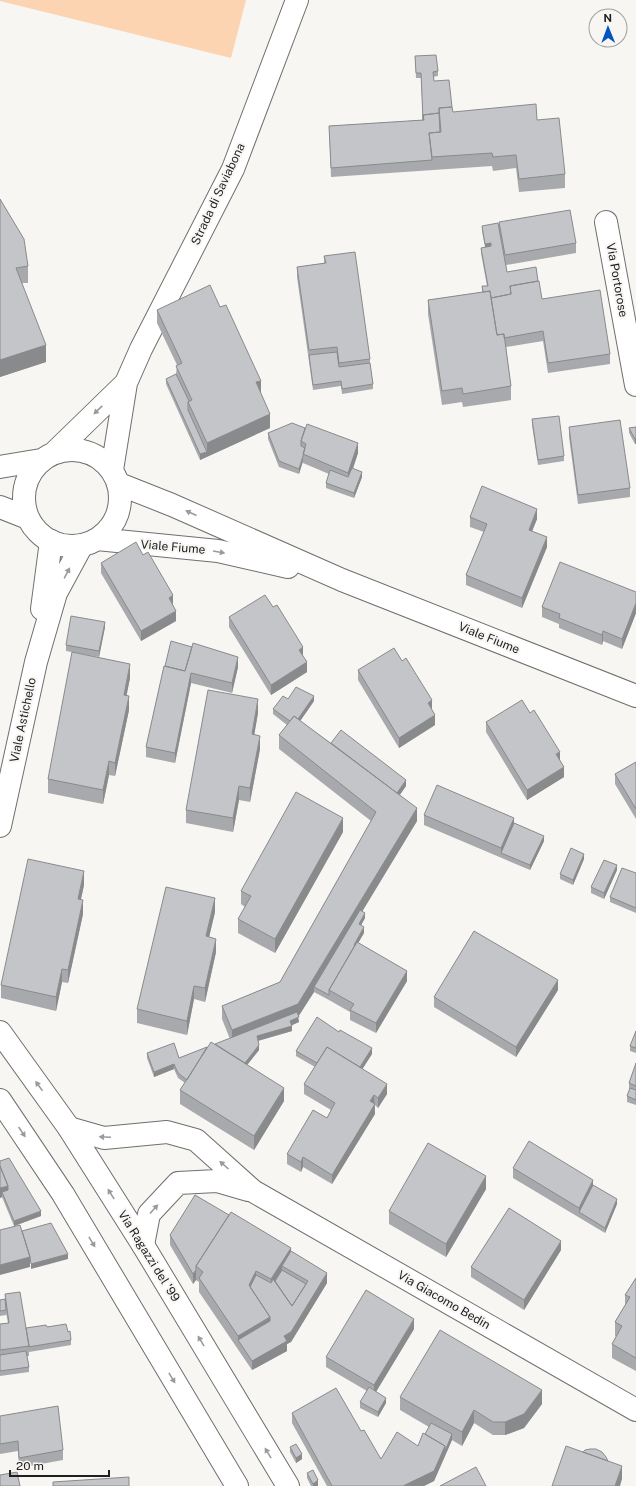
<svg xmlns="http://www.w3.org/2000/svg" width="636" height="1486" viewBox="0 0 636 1486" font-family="'Public Sans',sans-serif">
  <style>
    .green { fill: #fcd4b2 }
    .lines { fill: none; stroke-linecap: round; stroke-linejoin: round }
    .street-casing { stroke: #716f6d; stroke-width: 24 }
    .secondary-casing { stroke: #716f6d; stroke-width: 24 }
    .primary-casing { stroke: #716f6d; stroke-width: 24 }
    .street { stroke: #fff; stroke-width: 22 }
    .secondary { stroke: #fff; stroke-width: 22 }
    .primary { stroke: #fff; stroke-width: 22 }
    .wall { fill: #a8a9ac }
    .shaded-wall { fill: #888a8c }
    .building { fill: #c3c5c8; stroke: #888a8c }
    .oneway { fill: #9b9a9a }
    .labels { text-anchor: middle; stroke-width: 4; stroke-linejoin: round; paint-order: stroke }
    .street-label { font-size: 12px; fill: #201f1f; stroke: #f8f6f3 }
  </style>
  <rect width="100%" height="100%" fill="#f8f6f3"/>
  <!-- green -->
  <path class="green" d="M0,0h246l-15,58 -231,-57z"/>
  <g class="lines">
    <defs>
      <path id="street" d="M606,222l30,163
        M42,609l9,-68
        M0,826l36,-164 20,-69 26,-48
        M69,1128l35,10 63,-6 29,8 57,51 383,219
        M143,1245l6,-31 29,-31 39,-2 31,9"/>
      <path id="secondary" d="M24 498a48 48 0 1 1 96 0a48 48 0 1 1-96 0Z
        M55,452l71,-69
        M0,467l41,-7
        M112,470l14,-87 15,-34 92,-180 64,-169
        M119,484l53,21 170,75 294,116
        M0,507l28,11
        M97,539l121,12 70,16"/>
      <path id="primary" d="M0,1032l69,96 74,117 145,241
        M0,1100l63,94 174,292"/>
    </defs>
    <!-- street casing -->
    <use href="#street" class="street-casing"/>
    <!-- secondary casing -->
    <use href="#secondary" class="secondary-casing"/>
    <!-- primary casing -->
    <use href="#primary" class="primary-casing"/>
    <!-- street -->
    <use href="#street" class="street"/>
    <!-- secondary -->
    <use href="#secondary" class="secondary"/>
    <!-- primary -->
    <use href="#primary" class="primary"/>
  </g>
  <!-- wall -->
  <path class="wall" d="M415,56l23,15v5l-5,1 1,4 18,26 1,5 84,8 28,54v14l-46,4 -3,-24 -23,3 -1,-5 -161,11 -2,-51 94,-6 -2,-42h-5z
    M0,199l28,67v17h-6l24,79 -46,15z
    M499,222l77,21v10l-70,12 1,7 31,9 4,18 68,55v10l-62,9 -5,-32 -37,6 5,39v14l-48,7 -1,-5 -20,3 -14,-91v-14l54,-8v-6h5l-6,-33v-5l4,-1 -3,-16v-5l17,2z
    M324,256l46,103v4l3,21v5l-31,5 -1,-8 -28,4 -16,-113v-10l27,-4z
    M220,307l41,87 9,34 -70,32 -34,-76v-5l10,-5 1,-9 -20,-42v-13z
    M532,419l32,37v5l-26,4 -6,-40z
    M569,427l61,61v9l-52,7 -9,-67z
    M636,427l-1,17 -6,-11v-5z
    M268,433l90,20 -5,16 9,8 -8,21 -28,-10v-5l3,-9 -26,-11v-2l-4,13 -20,-7 -11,-28z
    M470,517l67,2 -5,12 15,16 -25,61 -56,-23v-10l18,-43 -14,-5z
    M101,563l72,42 3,16 -35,20 -40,-68z
    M636,592v21l-14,36 -19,-8 -1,4 -43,-17v-4l-17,-7v-10z
    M229,617l74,39 4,16 -36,23 -42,-68z
    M105,627l-6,30 -33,-6v-6z
    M164,666l74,1 -6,26 -41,-10 -16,80 -29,-6v-10z
    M358,670l74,39 3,16 -36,23 -41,-68z
    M130,678l-4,17 3,15 -14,66 -6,-1 -6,29 -55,-11v-14z
    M288,699l26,2 -14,20 31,22 75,43 -6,9 17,26 -55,90 3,7 -4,7 3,8 -6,10 49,38 -31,52 -26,-13v-8l-21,-12 -15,-8 -16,25 1,5 -7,3v6l-34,10 1,9 -12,15 37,36 -30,49 -74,-46v-14l5,-7 -7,-5 -4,-9 -20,8 -7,-19v-5l32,5 51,-19 -8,-20v-13l58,-24 91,-161 -92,-72v-14l8,-10 -14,-11v-5z
    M258,713l-4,22 6,14 -10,53 -11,-2 -6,32 -47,-9v-13z
    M486,722l74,39 4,16 -37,23 -41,-68z
    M636,762v57l-21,-35v-10z
    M424,815l90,8 30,18 -14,29 -106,-45z
    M343,832l-68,121 -37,-20v-14l7,-12 -4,-3v-13z
    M584,859l-11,26 -13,-6v-5z
    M617,870l-13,29 -13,-6v-6z
    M636,873v40l-26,-11v-5z
    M84,885l-3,14 2,15 -15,69 -6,-1 -6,29 -55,-13v-13z
    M215,912l-6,25 7,15 -11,50 -11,-3 -7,36 -50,-12v-14z
    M558,990l-42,67 -82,-50v-10z
    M636,1031v22l-6,-2v-5z
    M296,1051l76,3 -10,15 25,25 -9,14 -3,-3v9l-43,70 -29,-17 -2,5 -14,-8v-10l40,-36 4,-8 -27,-16v-10l11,-17 -19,-11z
    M636,1063v42l-9,-3v-6l2,-3v-10z
    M0,1161l41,55 -27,10 -12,-29 -2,1z
    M513,1168l104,36 -12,29 -92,-55z
    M486,1189l-40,68 -57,-33v-13z
    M170,1235l121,16 36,32 -36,59 -4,2v7l-35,19 -53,-78v-10l-3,-2 -3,4 -23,-39z
    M561,1250l-37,60 -53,-33v-10z
    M636,1278v93l-24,-13v-14l4,-8h-1v-14l10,-17v-10z
    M5,1294l21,34 21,-1 21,5 3,8v5l-42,7v4h-2l2,11v5l-29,4v-52l8,-1 -2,-10v2l-6,1v-16l5,-1z
    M414,1329l-38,63 10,11 -8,14 -18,-9v-6l7,-11 -41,-24v-10z
    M400,1397l142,7 -18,24 -19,7h-12l-19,-12 -12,23 -10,-6 -18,41 -10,5h-97l-35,-63v-10l69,18 20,28 37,-13 7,-12 4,-7 -29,-17z
    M0,1416l63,34v10l-44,8 -1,-17 -18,3z
    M290,1447l12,12 -6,4 -6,-11z
    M307,1473l11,13h-7l-4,-8z"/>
  <!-- shaded-wall -->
  <path class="shaded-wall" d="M491,243v5l-6,1v-5z
    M46,345v17l-46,15v-17z
    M261,381v13l-5,-12z
    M270,414v14l-70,32v-6l7,-2v-9z
    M636,438v6h-1v-5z
    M358,443v10l-10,29v-9z
    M303,456v5l-4,13v-5z
    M362,472v5l-8,21v-5z
    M537,509v10l-8,20v-9z
    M547,537v10l-25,61v-10z
    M173,595v10l-4,-7z
    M636,603v10l-14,36v-10z
    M176,611v10l-35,20v-10z
    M105,622v5l-6,30v-6z
    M603,631v10l-1,4v-10z
    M303,647v10l-4,-7z
    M238,657v10l-6,26v-10z
    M307,662v10l-36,23v-10z
    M130,664v14l-6,31v-14z
    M191,673v10l-16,80v-10z
    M129,696v14l-14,66v-13z
    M314,696v5l-20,29v-5z
    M258,699v14l-6,35v-14z
    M432,700v10l-4,-7z
    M435,715v10l-36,23v-10z
    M260,736v13l-10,53v-14z
    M560,752v10l-4,-8z
    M109,761v14l-6,29v-14z
    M564,767v10l-37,23v-10z
    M406,780v6l-13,18v-6z
    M239,786v14l-6,32v-14z
    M417,808v13l-101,167 -2,-1v5l-16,25 1,5 -9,4 -58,18v-14l66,-26z
    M343,818v14l-68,121v-14z
    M514,818v10l-13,25v-5z
    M544,836v5l-14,29v-5z
    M584,854v5l-11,26v-5z
    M617,865v5l-13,29v-6z
    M84,871v14l-6,27v-13z
    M215,898v14l-9,38v-14z
    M83,900v14l-15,69v-13z
    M365,913v5l-6,11v-5z
    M364,927v6l-10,17v-5z
    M216,939v13l-11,50v-14z
    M62,969v13l-6,29v-14z
    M407,971v10l-31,52v-10z
    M558,980v10l-42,67v-10z
    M194,986v13l-7,36v-14z
    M292,1026v5l-35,10v-5z
    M259,1045v5l-19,24v-6z
    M372,1048v6l-14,22v-5z
    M174,1064v5l-20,8v-5z
    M387,1084v10l-9,14v-10z
    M284,1088v13l-30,49v-14z
    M374,1095l1,19 -43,70v-9z
    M303,1157v10l-2,5v-10z
    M486,1176v13l-40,68v-13z
    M593,1180v10l-14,22v-4z
    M8,1186v10l-6,-4v5l-2,1v-10z
    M617,1199v5l-12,29v-5z
    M41,1211v5l-27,10v-5z
    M561,1241v9l-37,60v-10z
    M291,1248v13l-9,5v9l-11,17v-13z
    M68,1254v5l-37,10v-5z
    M30,1257v10l-30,8v-10z
    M196,1270v10l-3,4v-10z
    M256,1271v13l-4,9 -3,-8z
    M327,1273v10l-36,59 -4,2v7l-35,19v-9l32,-25z
    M270,1317v14l-32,9v-4z
    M414,1319v10l-40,66v-10z
    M542,1390v14l-18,24 -19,7v-13z
    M386,1398v5l-8,14v-5z
    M474,1410v13l-12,23v-14z
    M452,1434v6l-18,41 -10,5h-21l42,-40z
    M302,1454v5l-6,4v-5z
    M622,1466v13l-2,7h-5z
    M318,1480v6h-5v-2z"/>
  <!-- building -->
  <path class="building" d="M436,55l2,16 -5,1 1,9 15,-1 3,27 -13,1v5l-16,2v5l-2,-47h-5l-1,-17z
    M536,104l1,16 22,-2 6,56 -46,5 -3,-24 -23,2 -1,-4 -60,4 -3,-24 12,-1 -2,-24 13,-1 1,5z
    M439,113l1,19 -11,1 3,27 -101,8 -2,-42 95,-6 -1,-5z
    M0,199l24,40 4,27 -12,2 30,77 -46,15z
    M570,210l6,33 -71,12 -6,-33z
    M498,223l9,49 29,-5 2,14 -28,5 1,8 -20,4 -1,-7 -7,1 -1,-6h6l-7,-38 10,-2v-3l-6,1 -3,-18z
    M355,252l15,107 -31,4 -2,-16 -28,3 -12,-83 29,-4 -2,-7z
    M539,281l3,18 58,-9 10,64 -62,9 -5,-32 -39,7v-4l-7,1 -6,-37 20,-4 -1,-8z
    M210,285l10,22 6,-2 35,76 -5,1 14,32 -63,29 -19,-41 4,-2 -16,-34 6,-3 -25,-53z
    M490,291l7,44 7,-1 7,52 -48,8 -1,-6 -20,3 -14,-91z
    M337,352l2,15 31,-4 3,21 -31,5 -1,-8 -28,4 -4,-30z
    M176,374l13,27 -1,1v8l19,42 -7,2 -34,-75z
    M559,416l5,40 -26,4 -6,-41z
    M620,420l10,68 -52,7 -9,-68z
    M292,423l13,5 -4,13v5l4,2 -2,8 -4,13 -20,-8 -11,-28z
    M307,424l51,19 -10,30 -45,-19 3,-10 -5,-3z
    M636,427v11l-1,1 -6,-11z
    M352,468l10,4 -8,21 -28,-10 4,-13 18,7z
    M482,486l55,23 -8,21 18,7 -25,61 -56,-23 21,-51 -17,-7z
    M136,542l7,13 5,-3 25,43 -4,3 7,13 -35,20 -40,-68z
    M560,562l76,30v11l-14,36 -19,-8 -1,4 -43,-17 1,-4 -18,-7z
    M265,595l8,12 4,-2 26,42 -4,3 8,12 -36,23 -42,-68z
    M71,616l34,6 -6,29 -33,-6z
    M171,641l21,6 -7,24 -20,-5z
    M193,643l45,14 -6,26 -41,-10 -16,80 -29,-6 18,-81 21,5z
    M394,648l8,13 4,-3 26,42 -4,3 7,12 -36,23 -41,-68z
    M72,652l58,12 -6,31 5,1 -14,67 -6,-2 -6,29 -55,-11z
    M296,687l18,9 -16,23 -4,-3 -4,5 -17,-12 10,-13 5,3z
    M208,690l50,9 -6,35 8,2 -10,52 -11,-2 -6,32 -47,-8z
    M522,700l8,13 4,-3 26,42 -4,2 8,13 -37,23 -41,-68z
    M294,716l123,92 -119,196 -66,26 -10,-24 58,-24 96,-170 -97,-77z
    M341,730l65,50 -9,13 -66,-50z
    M636,762v47l-21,-35z
    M437,785l77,33 -13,30 -77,-33z
    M296,792l47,26 -68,121 -37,-20 13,-23 -10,-5z
    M514,823l30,13 -14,29 -29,-12z
    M571,848l13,6 -11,26 -13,-6z
    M28,859l56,12 -6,28 5,1 -15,70 -6,-1 -6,28 -55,-12z
    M604,860l13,5 -13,28 -13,-6z
    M622,868l14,5v35l-26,-11z
    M166,887l49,11 -9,38 10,3 -11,49 -11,-2 -7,35 -50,-12z
    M360,910l5,3 -6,11 5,3 -10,18h1l-26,45v5l-15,-8z
    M474,931l84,49 -42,67 -82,-50z
    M357,942l50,29 -31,52 -26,-13 4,-6 -25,-14z
    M297,1012l2,5 -9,4 2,5 -35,10 2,9 -14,18 -30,-19z
    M317,1017l22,15 1,-2 32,18 -12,19 -33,-20 -10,16 -21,-12z
    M636,1031v17l-6,-2z
    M211,1042l73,46 -30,48 -74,-46z
    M174,1043l5,15 28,-11 -20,33 -9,-7 -4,-9 -20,8 -7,-19z
    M327,1047l60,37 -9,14 -4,-3 -4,6 5,3 -43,71 -29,-18 -2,5 -14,-8 26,-44 14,8 8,-15 -31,-19z
    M636,1063v23l-7,-3z
    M630,1088l6,2v10l-9,-4z
    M529,1141l64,39 -14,28 -66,-40z
    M428,1143l58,33 -40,68 -57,-33z
    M9,1158l32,53 -27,10 -12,-29 6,-2v-4l-8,-20v-5z
    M0,1166l8,20 -8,2z
    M593,1185l24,14 -12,29 -26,-16z
    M195,1195l34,20 -33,51v4l-3,4 -23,-39z
    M509,1208l52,33 -37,59 -53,-33z
    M231,1212l60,36 -20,31 -15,-8 -7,14 21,32 -32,19 -39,-58 4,-6 -7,-6z
    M51,1223l17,31 -37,10 -1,-7 -8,-26z
    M20,1225l10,32 -30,8v-35z
    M291,1251l36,22 -36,59 -7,4 3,5 -35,20 -14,-21 32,-19v-4l-20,-30 6,-12 15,8 2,-4 19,27 16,-25 -26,-15z
    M282,1270l24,14 -14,22 -17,-25z
    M636,1278v80l-24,-14 10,-18 -7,-4 15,-25 -5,-2z
    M366,1290l48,29 -40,66 -48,-28z
    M20,1292l9,54 -29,4v-26l9,-1 -4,-29z
    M5,1299l1,11 -6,1v-11z
    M66,1324l2,8 2,-1 1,9 -43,7 1,-1 -3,-18 20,-3 1,2z
    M440,1330l102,60 -18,24 -19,8h-12l-19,-12 -12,22 -62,-35z
    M26,1351l3,16 -29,4v-16z
    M369,1387l17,11 -8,14 -18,-10z
    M336,1388l25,43 3,-1 17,29 16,-27 21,14 5,-13 22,13 -11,25 -31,15h-71l-40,-73z
    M58,1406l5,44 -44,8 -1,-17 -18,3v-28z
    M431,1423l21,11 -7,17v-5l-20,-12z
    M296,1444l6,10 -6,4 -6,-11z
    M566,1446l56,20 -7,20h-63z
    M590,1449h6l6,3 4,5 2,4 -25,-9 2,-2z
    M476,1467l10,19h-46z
    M313,1470l5,10 -5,4 -6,-11z
    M17,1472l3,14h-20v-11z
    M129,1477v9h-76v-4z"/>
  <!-- one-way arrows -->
  <defs><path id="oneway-solid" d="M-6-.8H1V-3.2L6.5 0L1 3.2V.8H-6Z"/></defs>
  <g class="oneway">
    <use href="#oneway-solid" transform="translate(98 410) rotate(136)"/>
    <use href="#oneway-solid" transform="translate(191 513) rotate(-156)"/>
    <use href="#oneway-solid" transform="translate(219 552) rotate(10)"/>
    <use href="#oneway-solid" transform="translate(67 573) rotate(-62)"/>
    <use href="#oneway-solid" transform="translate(39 1086) rotate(-126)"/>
    <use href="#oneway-solid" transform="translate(22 1132) rotate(56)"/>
    <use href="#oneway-solid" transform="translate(105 1137) rotate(-177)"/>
    <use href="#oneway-solid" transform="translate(224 1165) rotate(-138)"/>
    <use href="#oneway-solid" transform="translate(111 1194) rotate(-122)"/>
    <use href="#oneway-solid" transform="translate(154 1209) rotate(-48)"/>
    <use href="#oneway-solid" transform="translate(92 1242) rotate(59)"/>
    <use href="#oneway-solid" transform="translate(201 1341) rotate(-121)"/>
    <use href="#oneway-solid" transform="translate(172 1378) rotate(59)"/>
    <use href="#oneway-solid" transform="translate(268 1453) rotate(-121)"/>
  </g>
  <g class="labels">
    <!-- street labels -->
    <g class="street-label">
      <text transform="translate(218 194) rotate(-65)" y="4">Strada di Saviabona</text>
      <text transform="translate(617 280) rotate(80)" y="4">Via Portorose</text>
      <text transform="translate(173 547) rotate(5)" y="4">Viale Fiume</text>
      <text transform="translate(489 638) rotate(22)" y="4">Viale Fiume</text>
      <text transform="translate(23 720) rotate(-78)" y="4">Viale Astichello</text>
      <text transform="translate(149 1256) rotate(58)" y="4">Via Ragazzi del '99</text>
      <text transform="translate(444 1300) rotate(30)" y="4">Via Giacomo Bedin</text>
    </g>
  </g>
  <!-- north arrow -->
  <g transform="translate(608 28) rotate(359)"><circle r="19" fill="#f8f6f3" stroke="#a2a09e"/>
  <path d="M0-3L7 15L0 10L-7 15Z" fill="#0255bf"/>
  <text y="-6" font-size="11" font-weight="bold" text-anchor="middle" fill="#201f1f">N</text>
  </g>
  <!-- scale -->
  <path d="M10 1470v6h99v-6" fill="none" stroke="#201f1f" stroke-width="2"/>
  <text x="16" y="1470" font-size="12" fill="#201f1f" stroke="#f8f6f3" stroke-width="3" paint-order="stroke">20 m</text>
</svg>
